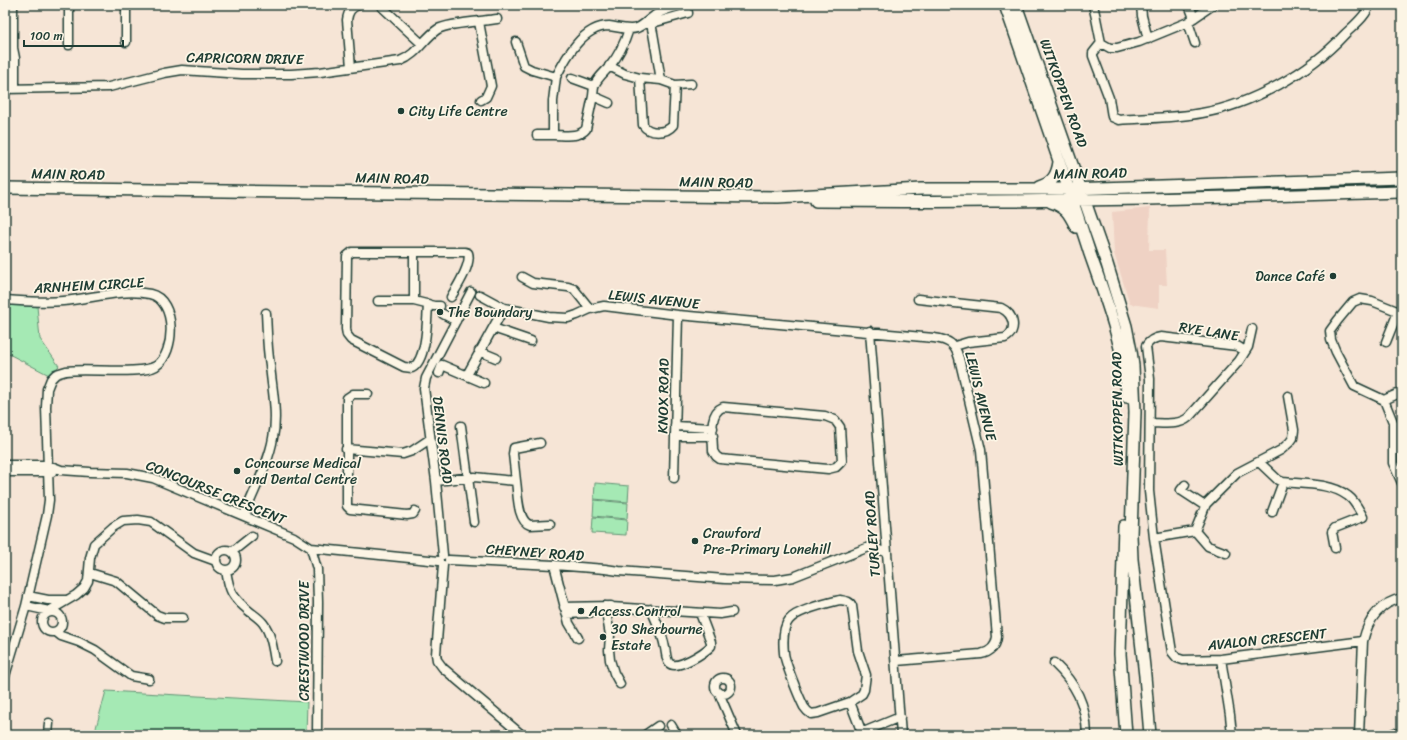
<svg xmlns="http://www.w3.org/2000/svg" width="1407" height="740" viewBox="0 0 1407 740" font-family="Sriracha,sans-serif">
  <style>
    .built { fill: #efd2c4 }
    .green { fill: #a5e9b4; stroke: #629374 }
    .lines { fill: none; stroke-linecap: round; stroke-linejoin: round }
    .street-tunnel { stroke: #cbc3b6; stroke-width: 8; stroke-dasharray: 8 4; stroke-linecap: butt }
    .street-casing { stroke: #1f3d34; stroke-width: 11 }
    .secondary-casing { stroke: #1f3d34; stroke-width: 14 }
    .street { stroke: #fcf5e5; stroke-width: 8 }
    .secondary { stroke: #fcf5e5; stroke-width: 11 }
    .poi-dot { fill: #1f3d34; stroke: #fcf5e5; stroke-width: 1.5 }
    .labels { text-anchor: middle; stroke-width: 3.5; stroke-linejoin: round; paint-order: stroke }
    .street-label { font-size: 14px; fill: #1f3d34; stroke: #fcf5e5 }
    .poi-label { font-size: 14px; fill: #1f3d34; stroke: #fcf5e5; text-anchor: start }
  </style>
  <rect width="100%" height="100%" fill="#f6e5d6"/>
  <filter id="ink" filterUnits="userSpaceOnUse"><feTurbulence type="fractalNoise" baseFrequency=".025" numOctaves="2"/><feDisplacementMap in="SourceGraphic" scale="8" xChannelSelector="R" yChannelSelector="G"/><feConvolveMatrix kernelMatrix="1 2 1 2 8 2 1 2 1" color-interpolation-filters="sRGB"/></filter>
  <g filter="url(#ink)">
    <!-- built -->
    <path class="built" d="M1150,208l-1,42h16l2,35h-8v23l-29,-4 -16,-51 -2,-41z"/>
    <!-- green -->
    <path class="green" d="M5,305l32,1 3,33 19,27 -10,9 -44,-23z
      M595,483l34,3 -1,16 -34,-3z
      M594,500l34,3 -1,16 -34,-3z
      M593,517l34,3 -1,15 -34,-2z
      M106,691l201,11 -1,33h-212z"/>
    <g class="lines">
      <!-- street-tunnel -->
      <path class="street-tunnel" d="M438,311l5,3"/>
      <defs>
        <path id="street" d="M13,5v43l2,10v31
          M69,5v40
          M380,5l42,39
          M1093,5l3,13 5,25 9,5h7l22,-6 49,-20 25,-17
          M1141,5l1,11 6,23
          M1189,5l5,13
          M650,19l3,14 8,47
          M479,22l12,64 -5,11 -5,3
          M1188,22l7,21
          M646,24l10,-2 32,-9 -2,-8
          M126,42v-37
          M516,42l8,24 8,4 24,7c10,-20 27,-51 53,-51 9,1 19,5 28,2 7,-3 11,-8 17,-12 9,-7 22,-9 32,-11
          M1101,43l-8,10v3l16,42 3,19 7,3c27,-2 56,-2 83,-7 49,-8 108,-41 142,-78 8,-8 23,-19 25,-30
          M609,66l16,8 15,4 3,47c6,9 23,9 30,0l2,-40 16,-1
          M351,67l-4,-47c1,-8 4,-13 12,-15
          M640,78l21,2 14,5
          M594,86c4,-9 10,-13 16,-20 9,-11 15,-24 19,-37
          M5,89l104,-2 55,-14 18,-3 60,4h49l29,-2 80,-11c17,-6 24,-23 38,-32 10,-6 46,-8 59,-10
          M6,89l3,-31 4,-10
          M593,96l16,7
          M537,135h16v-34l3,-24
          M553,135c11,0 26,3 33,-6l7,-33 1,-10 -22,-8
          M414,252h51l3,1c4,11 -11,34 -17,44
          M522,277l11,6 35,4 6,2 16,20
          M480,295l24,13
          M918,299l83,9c13,6 17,23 4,30l-37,4 -13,4
          M5,300c19,1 39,3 58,1 29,-2 58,-13 87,-7 27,6 26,59 6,72 -15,9 -69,2 -90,5l-10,3 -5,5 -4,10 -1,18 3,93 -2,15 -21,91 -21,70
          M378,301h36l20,5h6
          M414,301v-49h-62l-5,4 -1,73 1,6 4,5 53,27 8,1c15,-8 15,-48 16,-64
          M1402,313l-30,-12 -12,-2 -7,3 -15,18 -8,11 1,9 5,12 18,34 30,14 9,22v41l9,20
          M443,314l13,7
          M493,328l38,13
          M870,331l31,404
          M1386,342l12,-30
          M479,351l17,7
          M1245,351l-8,-5 -76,-9c-7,1 -11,3 -15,9l4,33 -1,112 5,47 18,114 5,6 6,2 38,-1 142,-18
          M439,373l3,-8 42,18
          M467,375l37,-67 45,9 19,1 9,-3 13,-6 14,-3 74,9 256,23c15,2 21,6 25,20l22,92 16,187c-1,9 -6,15 -16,17l-85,7
          M368,394h-15l-6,4v108l3,3 57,6 6,-1 2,-3
          M1384,400l18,-8
          M723,407l102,9 10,4 5,7 2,34 -6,6 -8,2 -108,-10 -4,-3 -3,-5c0,-14 -5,-38 10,-44z
          M1150,423c13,0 29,3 39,-6l50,-56 9,-14 4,-18
          M461,426l13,96
          M675,426l38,2
          M675,436h38
          M346,449l57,5 9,-3 18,-12
          M1259,462l19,18 5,2c21,2 48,1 65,14 7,5 11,14 15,21l-28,11 -3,4 3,16
          M5,465h43l13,5 29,2 37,1 26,5 141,59 17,11 128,13
          M5,472h47
          M674,478l4,-163
          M436,481l38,-4 42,4c2,12 1,40 14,44l20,-1
          M516,481l-3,-27 1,-6 26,-5
          M1185,485l-4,5 1,1 23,15
          M1272,512l11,-30
          M244,516c9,-24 25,-53 29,-78 5,-24 -1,-49 -3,-73 -3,-17 -3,-35 -4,-52
          M1195,531l11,-27 31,-31 44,-23 9,-8 3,-4 1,-8 -6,-34
          M1195,531l13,15 18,7
          M1154,538l41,-7
          M311,548l6,21 1,33 -1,133
          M216 560a10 10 0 1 1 20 0a10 10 0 1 1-20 0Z
          M232,552l20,-16
          M443,555l-7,-74 -12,-93 2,-10 45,-86
          M449,560l105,5 51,4 14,2 106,8 50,1 18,-3 76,-30 17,5
          M443,565l-7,89 1,6 6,8 79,67
          M554,565l15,58 9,15
          M226,570c3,21 6,27 23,41 5,4 10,7 14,12 8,10 10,26 12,38
          M90,573l26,8 41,34 8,3h18
          M28,596l20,4h18
          M840,600c6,1 10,1 12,6l6,45 8,24 -2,15 -2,4 -12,8 -32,11 -7,1c-3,-2 -5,-4 -7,-7 -5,-10 -19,-44 -20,-54 -1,-10 -1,-26 5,-33 8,-10 39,-17 51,-20z
          M26,606l23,5 27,-16 8,-7 4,-7 2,-23 4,-14 19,-17 10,-6 15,-1 13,2 43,31 22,8
          M605,606l5,29 -1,15 1,10 4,13 6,11
          M564,607l47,-1v1l109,7 12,-2
          M651,609c5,12 12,25 14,39 1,4 1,11 4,15 8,8 36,-11 42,-17v-4l-11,-29
          M42 622a10 10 0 1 1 20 0a10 10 0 1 1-20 0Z
          M567,614l20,-1 21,-3
          M56,632l5,4 18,6 16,8 36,26 18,3
          M1221,659l9,56 2,20
          M1054,663c22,21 32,41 33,72
          M715 686a8 8 0 1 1 16 0a8 8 0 1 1-16 0Z
          M719,693l18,42
          M850,702l12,31
          M671,725l6,10
          M1394,733v2
          M48,735l1,-12
          M645,735l13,-9
          M856,735l44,-18
          M1359,735l4,-94c5,-21 16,-38 39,-43"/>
        <path id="secondary" d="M1005,5c29,83 58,165 85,249 15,43 36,97 37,143
          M1016,5l91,259 19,62 5,25 2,15 2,46 -4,123 1,24 13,117 5,59
          M1039,187c13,-4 18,-11 20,-25
          M5,188l289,4 484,5 143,-8h148l333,-11
          M816,201c196,2 391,-3 586,-9
          M1051,202c15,5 18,11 25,25
          M1124,526l-4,128 6,81"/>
      </defs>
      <!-- street casing -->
      <use href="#street" class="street-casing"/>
      <!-- secondary casing -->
      <use href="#secondary" class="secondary-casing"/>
      <!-- street -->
      <use href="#street" class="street"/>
      <!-- secondary -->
      <use href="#secondary" class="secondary"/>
    </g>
  </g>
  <!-- markers -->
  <g class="poi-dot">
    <circle cx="401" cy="111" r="4"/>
    <circle cx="1333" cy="276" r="4"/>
    <circle cx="440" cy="312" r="4"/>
    <circle cx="237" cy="471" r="4"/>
    <circle cx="695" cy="541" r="4"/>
    <circle cx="581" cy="611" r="4"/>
    <circle cx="603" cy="637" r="4"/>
  </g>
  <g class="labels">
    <!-- street labels -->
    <g class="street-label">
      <text transform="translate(245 58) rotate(1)" y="5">CAPRICORN DRIVE</text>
      <text transform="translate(1064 93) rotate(70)" y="5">WITKOPPEN ROAD</text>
      <text transform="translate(1090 173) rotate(-1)" y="5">MAIN ROAD</text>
      <text transform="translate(68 174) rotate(1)" y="5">MAIN ROAD</text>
      <text transform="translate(392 178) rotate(1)" y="5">MAIN ROAD</text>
      <text transform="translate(716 182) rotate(1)" y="5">MAIN ROAD</text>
      <text transform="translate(89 285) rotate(-3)" y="5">ARNHEIM CIRCLE</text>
      <text transform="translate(654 299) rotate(6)" y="5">LEWIS AVENUE</text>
      <text transform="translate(1209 331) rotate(9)" y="5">RYE LANE</text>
      <text transform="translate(663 396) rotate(-89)" y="5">KNOX ROAD</text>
      <text transform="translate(981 396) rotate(76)" y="5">LEWIS AVENUE</text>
      <text transform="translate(1117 409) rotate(-91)" y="5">WITKOPPEN ROAD</text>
      <text transform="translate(443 440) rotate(83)" y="5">DENNIS ROAD</text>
      <text transform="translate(216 492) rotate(22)" y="5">CONCOURSE CRESCENT</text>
      <text transform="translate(872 534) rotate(-94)" y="5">TURLEY ROAD</text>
      <text transform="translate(535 552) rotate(4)" y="5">CHEYNEY ROAD</text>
      <text transform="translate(1267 639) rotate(-6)" y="5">AVALON CRESCENT</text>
      <text transform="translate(304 641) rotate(-90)" y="5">CRESTWOOD DRIVE</text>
    </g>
    <!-- poi labels -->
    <g class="poi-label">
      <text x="409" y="116">City Life Centre</text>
      <text x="1325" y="281" text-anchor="end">Dance Café</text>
      <text x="448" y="317">The Boundary</text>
      <text x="245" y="468">Concourse Medical<tspan x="245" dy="16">and Dental Centre</tspan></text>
      <text x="703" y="538">Crawford<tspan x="703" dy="16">Pre-Primary Lonehill</tspan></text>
      <text x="589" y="616">Access Control</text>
      <text x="611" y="634">30 Sherbourne<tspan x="611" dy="16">Estate</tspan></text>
    </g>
  </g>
  <!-- margin -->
  <rect width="1407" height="740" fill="none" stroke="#fcf5e5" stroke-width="20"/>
  <rect x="10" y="10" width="1387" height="720" fill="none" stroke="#1f3d34" stroke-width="1.5" filter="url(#ink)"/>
  <!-- scale -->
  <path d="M24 40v6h99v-6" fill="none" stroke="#1f3d34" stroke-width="2"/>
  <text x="30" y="40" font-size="12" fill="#1f3d34" stroke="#fcf5e5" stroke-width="3" paint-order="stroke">100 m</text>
</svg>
